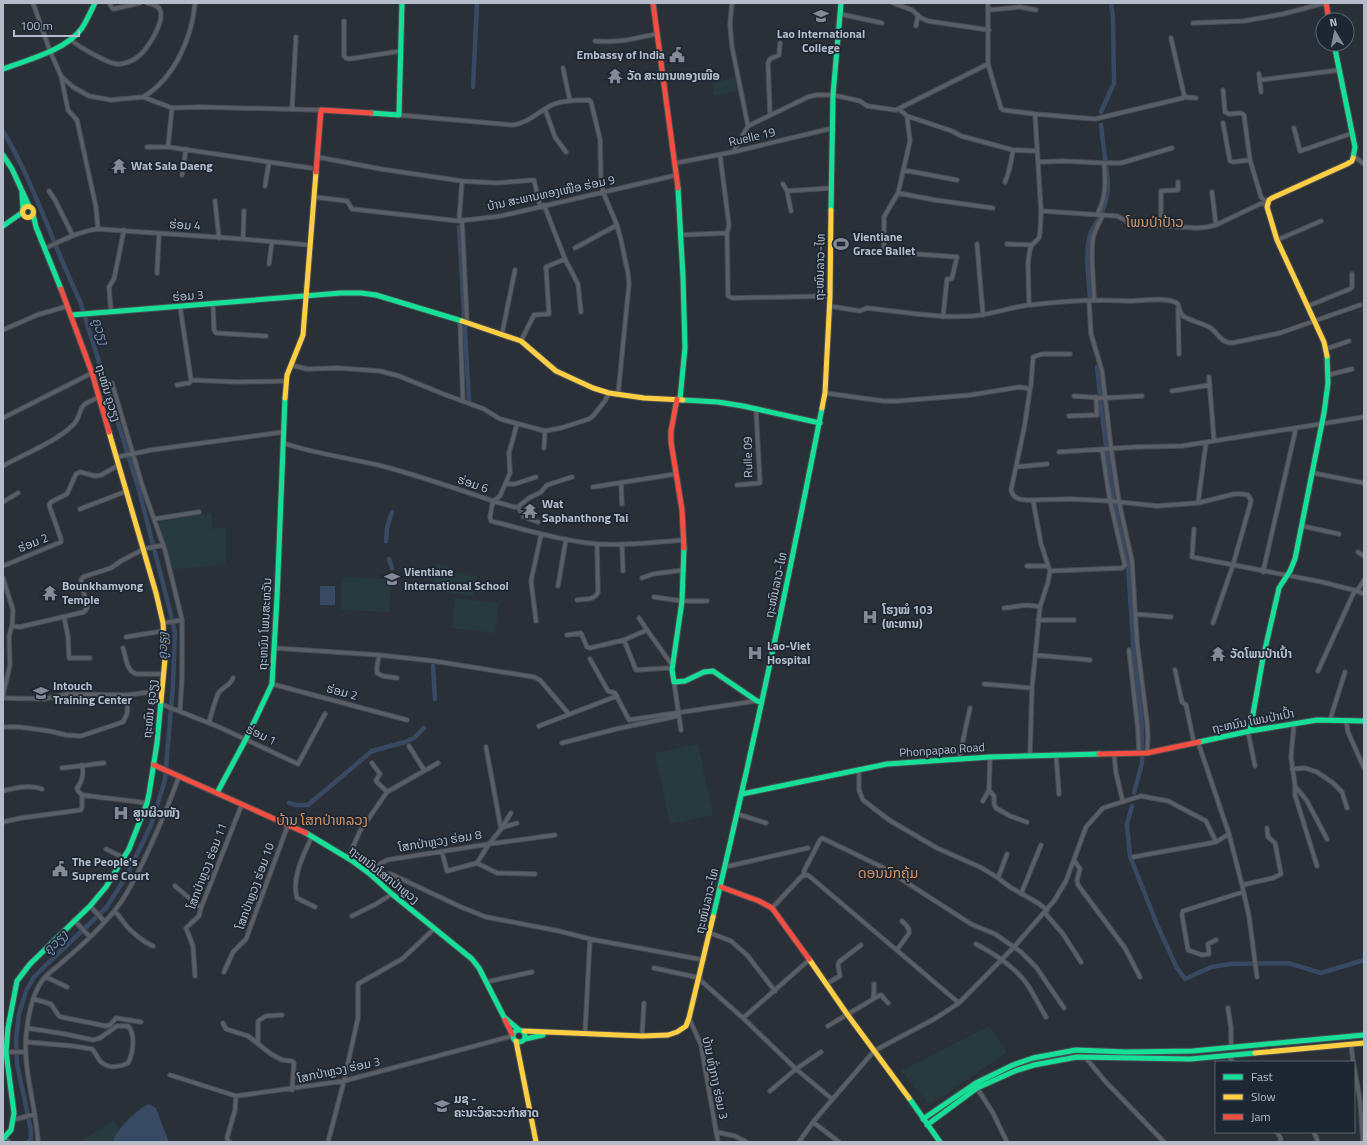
<svg xmlns="http://www.w3.org/2000/svg" width="1367" height="1145" viewBox="0 0 1367 1145" font-family="'Titillium Web','Noto Sans Lao',sans-serif">
  <style>
    .green { fill: #273a3e }
    .water { fill: #384963 }
    .lines { fill: none; stroke-linecap: round; stroke-linejoin: round }
    .canal { stroke: #384963; stroke-width: 4.5 }
    .street-casing { stroke: #484c53; stroke-width: 5.5 }
    .fast-casing { stroke: #484c53; stroke-width: 7 }
    .slow-casing { stroke: #484c53; stroke-width: 7 }
    .jam-casing { stroke: #484c53; stroke-width: 7 }
    .street { stroke: #5a5e66; stroke-width: 3.5 }
    .fast { stroke: #16e098; stroke-width: 5 }
    .slow { stroke: #ffcf43; stroke-width: 5 }
    .jam { stroke: #f24e42; stroke-width: 5 }
    .labels { text-anchor: middle; stroke-width: 3.5; stroke-linejoin: round; paint-order: stroke }
    .poi-label { font-size: 12px; font-weight: bold; fill: #b4bcc9; stroke: #1d2633; text-anchor: start }
    .street-label { font-size: 12px; fill: #b4bcc9; stroke: #1d2633 }
    .water-label { font-size: 13px; font-style: italic; fill: #7c92b1; stroke: #1d2633 }
    .quarter-label { font-size: 14px; fill: #d59563; stroke: #1d2633 }
  </style>
  <rect width="100%" height="100%" fill="#2a3038"/>
  <!-- green -->
  <path class="green" d="M735,78l3,13 -24,5 -2,-13z
    M211,513l2,16 13,-2v37l-53,6 -15,-48z
    M437,564l12,2v6l28,4 -3,20 -41,-6z
    M342,577l49,2 -2,33 -49,-2z
    M455,598l44,5 -4,30 -43,-5z
    M698,744l15,71 -43,9 -15,-71z
    M989,1026l18,26 -77,53 -29,-34z
    M114,1120l6,10 -7,12h-29v-3z"/>
  <!-- water -->
  <path class="water" d="M320,586h15v19h-15z
    M148,1104l8,4 13,34h-56c3,-13 24,-32 35,-38z"/>
  <g class="lines">
    <!-- canal -->
    <path class="canal" d="M473,87l4,-84
      M1101,112l13,-29 -1,-65 -2,-15
      M1101,125l4,34
      M3,131c32,54 50,114 77,170l59,189 31,121 5,22 -2,52 -8,95 -14,45 -24,50 -21,33 -61,58 -11,11 -8,14 -7,23 -3,26 1,24 14,66v9l-3,3
      M1102,212c7,-18 7,-28 4,-46
      M459,227l10,173
      M1090,299c-1,-18 -6,-50 1,-67 2,-4 5,-9 8,-13
      M1097,367l3,27
      M1100,400l13,97
      M1114,503l14,62 6,91 8,68v39l-8,30
      M386,541l1,-13 5,-16
      M389,559l3,9
      M433,666l2,33
      M289,803l7,2h12l64,-54 33,-9 9,-4 10,-10
      M1132,806l-5,18 3,32 28,71 19,41 8,11 26,-12 19,-3 58,-1 33,10 43,-13"/>
    <defs>
      <path id="street" d="M33,3l17,48 11,25 12,11 16,9 22,4 32,-3 29,11 28,-1 121,3
        M109,3l4,6 27,-6
        M732,3l-2,21 2,23 16,79
        M893,3l19,7 9,8 7,3 61,9
        M988,3v61l13,44 2,2 32,4 60,5 88,-21 1,-3 -13,-57
        M989,10l31,-3 16,3
        M840,14l42,9
        M344,21v35l2,2 3,1 52,-8
        M1193,23l51,-2 39,-7 42,-11
        M916,26l2,-11
        M71,40c8,7 36,23 46,24 7,1 17,-4 22,-8 9,-8 26,-34 21,-46 -2,-5 -8,-6 -13,-7
        M595,41c23,2 38,-2 61,-7
        M563,68l7,33
        M1259,74l2,18
        M61,76l7,34 9,10 19,87 2,22
        M1260,80l80,-10
        M1223,90l2,22 4,2 12,-1 3,2 6,45 11,37 6,6
        M143,97c31,-18 49,-59 52,-94
        M1185,97l11,1
        M292,109l4,-72
        M545,109l10,28 11,15
        M899,109l8,7 45,15 9,5 52,14 24,1
        M399,115l114,10c15,-2 25,-13 39,-20 10,-5 25,-5 37,-5l2,2 9,37 1,40 2,13 14,33 4,15 7,33 1,11 -11,111
        M770,115l-2,-52 2,-4 9,-4 1,-12
        M907,116l3,25 -12,52 -14,24v30l2,3 4,2 67,5 -5,21 -1,1h-4l-4,38
        M1223,123l7,38 3,1 17,-2
        M1294,128l6,23 53,-18
        M147,147h21l101,15 -4,24
        M168,147l4,-39
        M733,152l15,-26 60,-29 8,-2h17l27,6 7,5 29,4 92,-46
        M720,155l9,70 -2,8 1,63 5,2 97,-2
        M1354,156l10,8
        M317,157l64,12 81,12 34,2 38,-3 6,26
        M269,162l42,6
        M1038,162l25,-1 41,2h17l51,-15
        M676,163l57,-11 100,-24
        M903,170l54,10
        M182,175l4,-26
        M1005,182c5,-11 6,-20 8,-32
        M783,184l4,7 4,20
        M49,191l6,9 18,36
        M787,191l44,-3
        M1212,192l4,33
        M898,193l37,7 58,8
        M314,197l33,4 5,8 107,12 42,-5 176,-41
        M215,201l4,37
        M1041,211l76,5 8,4 4,4 68,4 10,-1 9,-2 44,-21 7,-1
        M1097,215c9,-17 9,-33 7,-52
        M462,220l5,102
        M459,221l3,-40
        M1161,226v-35l17,-1v-8
        M680,235l47,-2
        M243,239l1,-28
        M1277,240l44,-19
        M977,244l6,71
        M1007,244l25,1
        M575,248l42,-23
        M44,249c17,-8 35,-18 54,-20l145,10 67,6
        M565,259l13,25 3,28
        M269,264l3,-22
        M157,273l2,-39
        M1094,300c0,-20 -4,-42 -1,-62 2,-8 6,-15 10,-23
        M1089,301l2,33 11,37 9,77 8,54 13,59 5,81 10,80 1,15 -1,16
        M213,303l1,27 2,3 50,3
        M1029,305l-1,-42 2,-14 2,-4 7,-7 1,-5 1,-22 -6,-97
        M180,306l11,74 46,2 49,-1
        M829,306l31,5 7,-3c35,4 70,10 106,8 20,-2 38,-9 57,-11 32,-4 65,-6 98,-4 11,0 42,-5 50,3 1,4 2,9 5,12 5,4 19,7 26,11 9,5 11,16 23,16l48,-10 80,-28
        M1308,306l42,-17 2,-2v-13
        M1178,309l1,45
        M111,312l-2,-25 5,-8 10,-49
        M460,320l3,81
        M3,330l34,-15 31,-9
        M502,334l13,-64
        M521,341l13,-26 15,-1 -3,-47 19,-8 -21,-54
        M1326,349l23,-8
        M291,365l16,4 31,-1 42,3 19,5 47,19 38,14 16,10 45,12 16,-3 28,-9 4,-3 12,-15 4,-8
        M1328,375l24,-6
        M1209,377l5,63
        M112,383l31,105 22,62 17,70v58l-2,33
        M177,385l12,-2 3,-3
        M1030,390l1,-4 2,-29 9,-3h28
        M1172,391l38,-6
        M825,393l58,8h15l73,-6 48,-8 7,1 4,2 -6,39 -13,61c3,11 13,10 22,10l8,44 9,27 -2,11 -8,25 -8,81 -2,67
        M1074,396l30,2 38,-2
        M1069,416l28,-1 -1,-18
        M3,418l89,-45
        M517,424l-8,29 1,20 -10,23 -7,5 21,6h4l11,-9 12,-6 6,-7 25,-8
        M283,443c33,11 66,15 99,23 38,10 75,23 111,35l-3,16 1,4c36,9 71,20 107,23 29,2 57,-2 86,-4
        M544,448l1,-17
        M1059,452l76,-5 47,-1 182,-29
        M117,457l34,-7 133,-18
        M3,466c21,-12 53,-24 70,-41 6,-5 6,-14 10,-19 3,-4 11,-6 16,-9
        M1016,467l31,-3
        M1313,473l51,10
        M621,483l1,21
        M506,484h9l21,-7
        M737,485l23,-2 -4,-74
        M593,487l83,-13
        M1033,500l38,-1 39,2 47,5 41,-3 36,-9h8l6,1 3,5 -1,5 -17,60 -20,58
        M3,502l15,-9
        M1198,503l8,-60
        M518,507l6,10 14,5
        M80,509l47,-18
        M154,519l45,-7
        M1302,526l37,8
        M1194,529l-2,28 130,25 35,9 7,3
        M622,545l1,26
        M1358,552l6,4
        M3,566l58,-24v-3l-12,-34 2,-3 16,-8 9,-20 4,-2 15,4 6,-1 18,-10
        M1027,566h21
        M1050,571l72,-3 3,-3 -15,-64 -8,-52
        M1263,572l33,-144
        M3,578l10,32 -1,16 -3,10 1,29 -7,30
        M642,578l11,-4 31,-4
        M558,586l8,-47
        M1357,591l7,-11
        M654,597l28,4h25
        M577,600c8,-1 18,0 21,-8l-1,-48
        M1004,608c13,-1 22,-5 36,-1
        M1135,614l36,3
        M64,617l4,19 1,22h21
        M639,618l8,12
        M1038,620h36
        M536,621l-5,-40 10,-46
        M163,623l19,-3
        M12,626l8,1 64,-15 3,-4 -6,-28 2,-3 28,-9 10,-7 23,-12 19,-4
        M567,635l14,-2 6,14 3,1 34,-8 23,-10 25,35
        M126,637l37,-6
        M624,640l12,30 33,-2 3,2
        M123,648c3,9 3,22 13,26h28
        M274,648l105,7 55,6 100,16 6,3 29,34
        M1129,650l9,80 1,23
        M379,655l-2,12v6l6,3 14,2
        M1035,655l55,5
        M590,659l18,32 7,2 14,27 127,-19
        M1175,670l7,32 4,3 8,38
        M1318,671l37,-81
        M674,682l7,48
        M272,684l135,36
        M984,684l48,4
        M3,698l41,1 23,-5 61,1 35,-5
        M161,704l58,23 79,37 27,-50
        M1330,720l15,-48
        M1346,721l2,11 16,36
        M209,722c3,-9 5,-19 9,-28 4,-8 12,-7 15,-16
        M1294,724l-3,33 4,28v10l22,71
        M539,726l78,-30
        M3,727h16l30,4 17,4 15,1 42,-14 4,-8 1,-19
        M1248,732l7,34
        M1198,742l31,92 13,51 7,31 8,61
        M562,743l54,-14 57,-12 3,-1 3,-4
        M409,746l15,24
        M1056,754l3,40
        M1114,754l2,19 7,29
        M959,759l11,-51
        M372,763l8,11 -4,6 1,2 10,10
        M62,768l42,-5
        M859,769v21l4,10 26,20 48,28 45,20 16,10 12,9 28,16 9,7
        M1292,769l13,-1 12,4 16,11 9,9 5,16
        M1295,786l12,15 20,38
        M989,790l5,6v8l2,4 14,8 17,6
        M3,791c12,-3 28,-7 39,-2
        M82,795l65,8
        M983,801l6,-11 1,-33
        M737,814l29,9
        M3,822l18,-4 60,-8 1,-3v-12l-4,-4 -1,-3c5,-5 7,-15 5,-23
        M501,828l16,-5
        M501,829l10,-16
        M312,836c-8,18 -21,42 -15,62l18,9
        M106,849l18,9
        M442,852l5,19 30,-8 12,-19 66,-9
        M1133,857l83,-15
        M348,858l12,-27 27,-39 51,-29
        M1074,860l6,9 -3,11 1,5 47,63 15,29
        M477,863l20,10 38,1
        M725,867l83,-19
        M370,874l8,-9 9,-5 102,-16 12,-15 -15,-82
        M804,875v-4l16,-31 2,-2 62,30 87,56 24,10 26,18 15,15 28,41
        M998,878l9,-24
        M376,879l4,-5h11l70,33 25,10 73,14 31,8 114,21
        M1242,885l31,-7 8,-4 -6,-31 -7,-6 -1,-9
        M175,886l26,22
        M1021,894l20,-49
        M90,906l14,15
        M772,908l30,-32 6,-1 151,128
        M114,911c5,4 7,8 11,13 5,7 20,19 28,22
        M1045,913l18,21 18,28
        M352,916l24,-12 16,-10
        M74,920l16,17
        M710,933l21,8 16,14 28,36
        M1216,940l-8,4 1,10 -7,1 -14,-5 -6,-35 1,-4 60,-19
        M976,944c19,10 41,24 53,43 6,10 11,20 17,30
        M897,950l12,-17c1,-5 -3,-8 -7,-12
        M654,968l46,10
        M224,972l9,-20 13,-13 42,-114
        M195,976l-2,-30 -7,-18 13,-12 2,-8 41,-104
        M46,977l21,10
        M699,979l44,39 53,51 -26,22
        M486,982l46,-10
        M826,984l14,-8 -2,-11 1,-3 22,-17
        M34,999l17,5 8,12 2,1 45,9 4,-1 6,-7 25,4
        M873,999l1,-8v-7
        M1228,1008l3,20v19
        M689,1018l12,27 17,97
        M743,1018l66,-58
        M223,1023l3,6 22,7 23,18 11,6 10,1 2,2 -2,27
        M828,1026l52,-31h1l7,8
        M585,1033l5,-94
        M642,1036l2,-33
        M26,1042l47,4 19,3c4,4 5,9 9,13 8,7 19,5 27,1 5,-9 8,-29 0,-37h-11l-17,12 -7,2 -28,-6 -38,-6
        M258,1043v-22l8,-5 16,-1
        M1351,1044l2,18
        M6,1052h20
        M821,1052l-25,17 36,30
        M1228,1056l5,6
        M1086,1058l19,23 59,61
        M1354,1066l6,34 3,42
        M170,1075l66,21 108,-15 168,-45
        M977,1088l16,25 14,29
        M13,1120l22,-6
        M813,1122l26,20
        M716,1132l19,4 11,6
        M1277,1132l4,7 -1,3
        M1314,1132l4,10
        M5,1138l4,4
        M38,1142c-2,-38 -17,-76 -11,-114 2,-17 7,-38 18,-51 7,-7 16,-13 23,-20 19,-16 38,-34 53,-55 9,-13 16,-28 23,-42 13,-28 25,-55 35,-84
        M230,1142l-2,-1 -1,-3 8,-28 1,-14
        M328,1142l16,-61 14,-63v-34l44,-25 33,-31
        M799,1142l14,-20 61,-71 62,-33 23,-15 55,-56 40,-46 12,-20 20,-54 17,-19 38,-12 27,5 38,20 10,21 13,-8"/>
      <path id="fast" d="M1334,44l21,103 -2,11
        M3,69c24,-9 64,-19 79,-41 5,-8 9,-17 13,-25
        M371,113l28,2 3,-112
        M3,155l9,14 17,37
        M678,188l5,89 2,71 -5,51
        M22,193l1,17
        M831,210l2,-115 8,-92
        M33,214l3,13 25,62
        M3,226l20,-14
        M71,315l270,-22h20l15,2 86,26
        M683,400l35,2 25,4 77,17
        M684,548l-2,53 -10,69 2,12 11,-1 19,-9 9,-1 44,30 4,1
        M1250,731l13,-73 16,-70 11,-17 5,-12 29,-146 4,-30 -1,-27
        M1199,742l51,-11 67,-11 47,1
        M217,793l29,-54 26,-55 5,-86 8,-200
        M742,794l145,-30 103,-7 109,-3
        M306,833l45,27 19,14 22,20 80,65 7,9 25,49 14,12
        M713,917c40,-169 76,-339 109,-509
        M513 1036a6 6 0 1 1 12 0a6 6 0 1 1-12 0Z
        M525,1039l18,-4
        M909,1098l31,44
        M923,1119l53,-36 37,-18 20,-7 43,-8 50,2 67,-1 171,-16
        M927,1125l50,-37 38,-17 19,-6 43,-8 113,2 65,-6
        M3,1139l8,-9 3,-17 -8,-61 2,-24 9,-47 13,-17 60,-58 16,-19 23,-38 18,-46 2,-9 8,-51 4,-42"/>
      <path id="slow" d="M22.5 212a5.5 5.5 0 1 1 11 0a5.5 5.5 0 1 1-11 0Z
        M462,321l59,20 35,30 37,17 16,5 35,5 39,2
        M1327,356l-3,-14 -47,-102 -10,-33 2,-7 3,-2 75,-34 5,-3 1,-3
        M285,398l2,-23 16,-40 13,-163
        M822,408l3,-15 5,-97 1,-86
        M109,432l47,161 7,30 2,36 -4,42
        M809,959l38,55 62,84
        M524,1031l118,5 26,-1 9,-3 9,-6 3,-8 24,-101
        M516,1041l20,101
        M1255,1053l109,-10"/>
      <path id="jam" d="M653,3l25,185
        M1326,3l3,17
        M316,172l5,-62 50,3
        M61,289l31,84 17,59
        M677,399l-6,32v11l11,68 2,38
        M1099,754l48,-1 52,-11
        M154,765l152,68
        M721,887l38,14 13,7 37,51
        M505,1020l7,14"/>
    </defs>
    <!-- street casing -->
    <use href="#street" class="street-casing"/>
    <!-- fast casing -->
    <use href="#fast" class="fast-casing"/>
    <!-- slow casing -->
    <use href="#slow" class="slow-casing"/>
    <!-- jam casing -->
    <use href="#jam" class="jam-casing"/>
    <!-- street -->
    <use href="#street" class="street"/>
    <!-- fast -->
    <use href="#fast" class="fast"/>
    <!-- slow -->
    <use href="#slow" class="slow"/>
    <!-- jam -->
    <use href="#jam" class="jam"/>
  </g>
  <!-- icons -->
  <defs>
    <symbol id="university-bare" viewBox="-9 -9 18 18"><path d="M0-5L7-2L0 1L-7-2ZM-4 1L0 2.5L4 1V4Q0 6-4 4Z" fill="#848b96" stroke="#1d2633" stroke-width="2.5" paint-order="stroke"/></symbol>
    <symbol id="civic-bare" viewBox="-9 -9 18 18"><path d="M-.6-6.5H3V-4.5H.6V-3L4-1V1h2V6H-6V1h2V-1L-.6-3ZM-1.2 2.5V6h2.4V2.5Z" fill="#848b96" stroke="#1d2633" stroke-width="2.5" paint-order="stroke"/></symbol>
    <symbol id="temple-bare" viewBox="-9 -9 18 18"><path d="M0-6L5-2H3V0L6.5 2.5H4V6H1.5V3h-3V6H-4V2.5H-6.5L-3 0V-2H-5Z" fill="#848b96" stroke="#1d2633" stroke-width="2.5" paint-order="stroke"/></symbol>
    <symbol id="stadium-bare" viewBox="-9 -9 18 18"><path d="M0-5a6.5 5 0 1 0 0 10a6.5 5 0 1 0 0-10ZM-3.5-1.8h7v3.6h-7Z" fill="#848b96" stroke="#1d2633" stroke-width="2.5" paint-order="stroke"/></symbol>
    <symbol id="school-bare" viewBox="-9 -9 18 18"><path d="M0-5L7-2L0 1L-7-2ZM-4 1L0 2.5L4 1V4Q0 6-4 4Z" fill="#848b96" stroke="#1d2633" stroke-width="2.5" paint-order="stroke"/></symbol>
    <symbol id="hospital-bare" viewBox="-9 -9 18 18"><path d="M-5-5h3v3.5h4V-5h3V5h-3V1.5h-4V5h-3Z" fill="#848b96" stroke="#1d2633" stroke-width="2.5" paint-order="stroke"/></symbol>
  </defs>
  <g fill-rule="evenodd">
    <use href="#university-bare" x="810" y="5" width="22" height="22"/>
    <use href="#civic-bare" x="666" y="44" width="22" height="22"/>
    <use href="#temple-bare" x="604" y="65" width="22" height="22"/>
    <use href="#temple-bare" x="108" y="155" width="22" height="22"/>
    <use href="#stadium-bare" x="830" y="233" width="22" height="22"/>
    <use href="#temple-bare" x="519" y="500" width="22" height="22"/>
    <use href="#school-bare" x="381" y="568" width="22" height="22"/>
    <use href="#temple-bare" x="39" y="582" width="22" height="22"/>
    <use href="#hospital-bare" x="859" y="606" width="22" height="22"/>
    <use href="#hospital-bare" x="744" y="642" width="22" height="22"/>
    <use href="#temple-bare" x="1207" y="643" width="22" height="22"/>
    <use href="#university-bare" x="30" y="682" width="22" height="22"/>
    <use href="#hospital-bare" x="110" y="802" width="22" height="22"/>
    <use href="#civic-bare" x="49" y="858" width="22" height="22"/>
    <use href="#university-bare" x="431" y="1095" width="22" height="22"/>
  </g>
  <g class="labels">
    <!-- poi labels -->
    <g class="poi-label">
      <text x="821" y="38" text-anchor="middle">Lao International<tspan x="821" dy="14">College</tspan></text>
      <text x="665" y="59" text-anchor="end">Embassy of India</text>
      <text x="627" y="80">ວັດ ສະພານທອງເໜືອ</text>
      <text x="131" y="170">Wat Sala Daeng</text>
      <text x="853" y="241">Vientiane<tspan x="853" dy="14">Grace Ballet</tspan></text>
      <text x="542" y="508">Wat<tspan x="542" dy="14">Saphanthong Tai</tspan></text>
      <text x="404" y="576">Vientiane<tspan x="404" dy="14">International School</tspan></text>
      <text x="62" y="590">Bounkhamyong<tspan x="62" dy="14">Temple</tspan></text>
      <text x="882" y="614">ໂຮງໝໍ 103<tspan x="882" dy="14">(ທະຫານ)</tspan></text>
      <text x="767" y="650">Lao-Viet<tspan x="767" dy="14">Hospital</tspan></text>
      <text x="1230" y="658">ວັດໂພນປ່າເປົ້າ</text>
      <text x="53" y="690">Intouch<tspan x="53" dy="14">Training Center</tspan></text>
      <text x="133" y="817">ສູນຜິວໜັງ</text>
      <text x="72" y="866">The People's<tspan x="72" dy="14">Supreme Court</tspan></text>
      <text x="454" y="1103">ມຊ -<tspan x="454" dy="14">ຄະນະວິສະວະກຳສາດ</tspan></text>
    </g>
    <!-- street labels -->
    <g class="street-label">
      <text transform="translate(752 137) rotate(-13)" y="4">Ruelle 19</text>
      <text transform="translate(551 193) rotate(-12)" y="4">ບ້ານ ສະພານທອງເໜືອ ຮ່ອມ 9</text>
      <text transform="translate(185 225) rotate(4)" y="4">ຮ່ອມ 4</text>
      <text transform="translate(820 267) rotate(-89)" y="4">ຖະໜົນລາວ-ໄທ</text>
      <text transform="translate(188 296) rotate(-5)" y="4">ຮ່ອມ 3</text>
      <text transform="translate(108 393) rotate(73)" y="4">ຖະໜົນ ຄູວຽງ</text>
      <text transform="translate(748 457) rotate(-91)" y="4">Rulle 09</text>
      <text transform="translate(473 484) rotate(19)" y="4">ຮ່ອມ 6</text>
      <text transform="translate(33 543) rotate(-22)" y="4">ຮ່ອມ 2</text>
      <text transform="translate(776 585) rotate(-78)" y="4">ຖະໜົນລາວ-ໄທ</text>
      <text transform="translate(265 624) rotate(-87)" y="4">ຖະຫນົນ ໂພນສະຫວັນ</text>
      <text transform="translate(342 692) rotate(15)" y="4">ຮ່ອມ 2</text>
      <text transform="translate(150 709) rotate(-84)" y="4">ຖະໜົນ ຄູວຽງ</text>
      <text transform="translate(1253 721) rotate(-11)" y="4">ຖະຫນົນ ໂພນປ່າເປົ້າ</text>
      <text transform="translate(261 735) rotate(26)" y="4">ຮ່ອມ 1</text>
      <text transform="translate(942 750) rotate(-4)" y="4">Phonpapao Road</text>
      <text transform="translate(440 841) rotate(-9)" y="4">ໂສກປ່າຫຼວງ ຮ່ອມ 8</text>
      <text transform="translate(207 866) rotate(-69)" y="4">ໂສກປ່າຫຼວງ ຮ່ອມ 11</text>
      <text transform="translate(384 875) rotate(38)" y="4">ຖະຫນົນໂສກປ່າຫຼວງ</text>
      <text transform="translate(255 886) rotate(-70)" y="4">ໂສກປ່າຫຼວງ ຮ່ອມ 10</text>
      <text transform="translate(707 901) rotate(-77)" y="4">ຖະໜົນລາວ-ໄທ</text>
      <text transform="translate(339 1070) rotate(-12)" y="4">ໂສກປ່າຫຼວງ ຮ່ອມ 3</text>
      <text transform="translate(715 1078) rotate(78)" y="4">ບ້ານ ທົ່ງກາງ ຮ່ອມ 3</text>
    </g>
    <!-- water labels -->
    <g class="water-label">
      <text transform="translate(101 331) rotate(73)" y="5">ຄູວຽງ</text>
      <text transform="translate(162 646) rotate(-89)" y="5">ຄູວຽງ</text>
      <text transform="translate(55 942) rotate(-44)" y="5">ຄູວຽງ</text>
    </g>
    <!-- quarter labels -->
    <g class="quarter-label">
      <text x="1155" y="227">ໂພນປ່າປ້າວ</text>
      <text x="322" y="825">ບ້ານ ໂສກປ່າຫລວງ</text>
      <text x="888" y="878">ດອນນົກຄຸ້ມ</text>
    </g>
  </g>
  <!-- border -->
  <rect width="1367" height="1145" fill="none" stroke="#b4bcc9" stroke-width="8"/>
  <!-- legend -->
  <rect x="1215" y="1061" width="140" height="72" fill="#1d2633" stroke="#59626f"/>
  <rect x="1223" y="1074" width="20" height="6" fill="#16e098" stroke="#59626f"/>
  <text x="1251" y="1081" font-size="12" fill="#b4bcc9">Fast</text>
  <rect x="1223" y="1094" width="20" height="6" fill="#ffcf43" stroke="#59626f"/>
  <text x="1251" y="1101" font-size="12" fill="#b4bcc9">Slow</text>
  <rect x="1223" y="1114" width="20" height="6" fill="#f24e42" stroke="#59626f"/>
  <text x="1251" y="1121" font-size="12" fill="#b4bcc9">Jam</text>
  <!-- north arrow -->
  <g transform="translate(1335 32) rotate(350)"><circle r="19" fill="#1d2633" stroke="#59626f"/>
  <path d="M0-3L7 15L0 10L-7 15Z" fill="#848b96"/>
  <text y="-6" font-size="11" font-weight="bold" text-anchor="middle" fill="#b4bcc9">N</text>
  </g>
  <!-- scale -->
  <path d="M14 30v6h65v-6" fill="none" stroke="#b4bcc9" stroke-width="2"/>
  <text x="20" y="30" font-size="12" fill="#b4bcc9" stroke="#1d2633" stroke-width="3" paint-order="stroke">100 m</text>
</svg>
